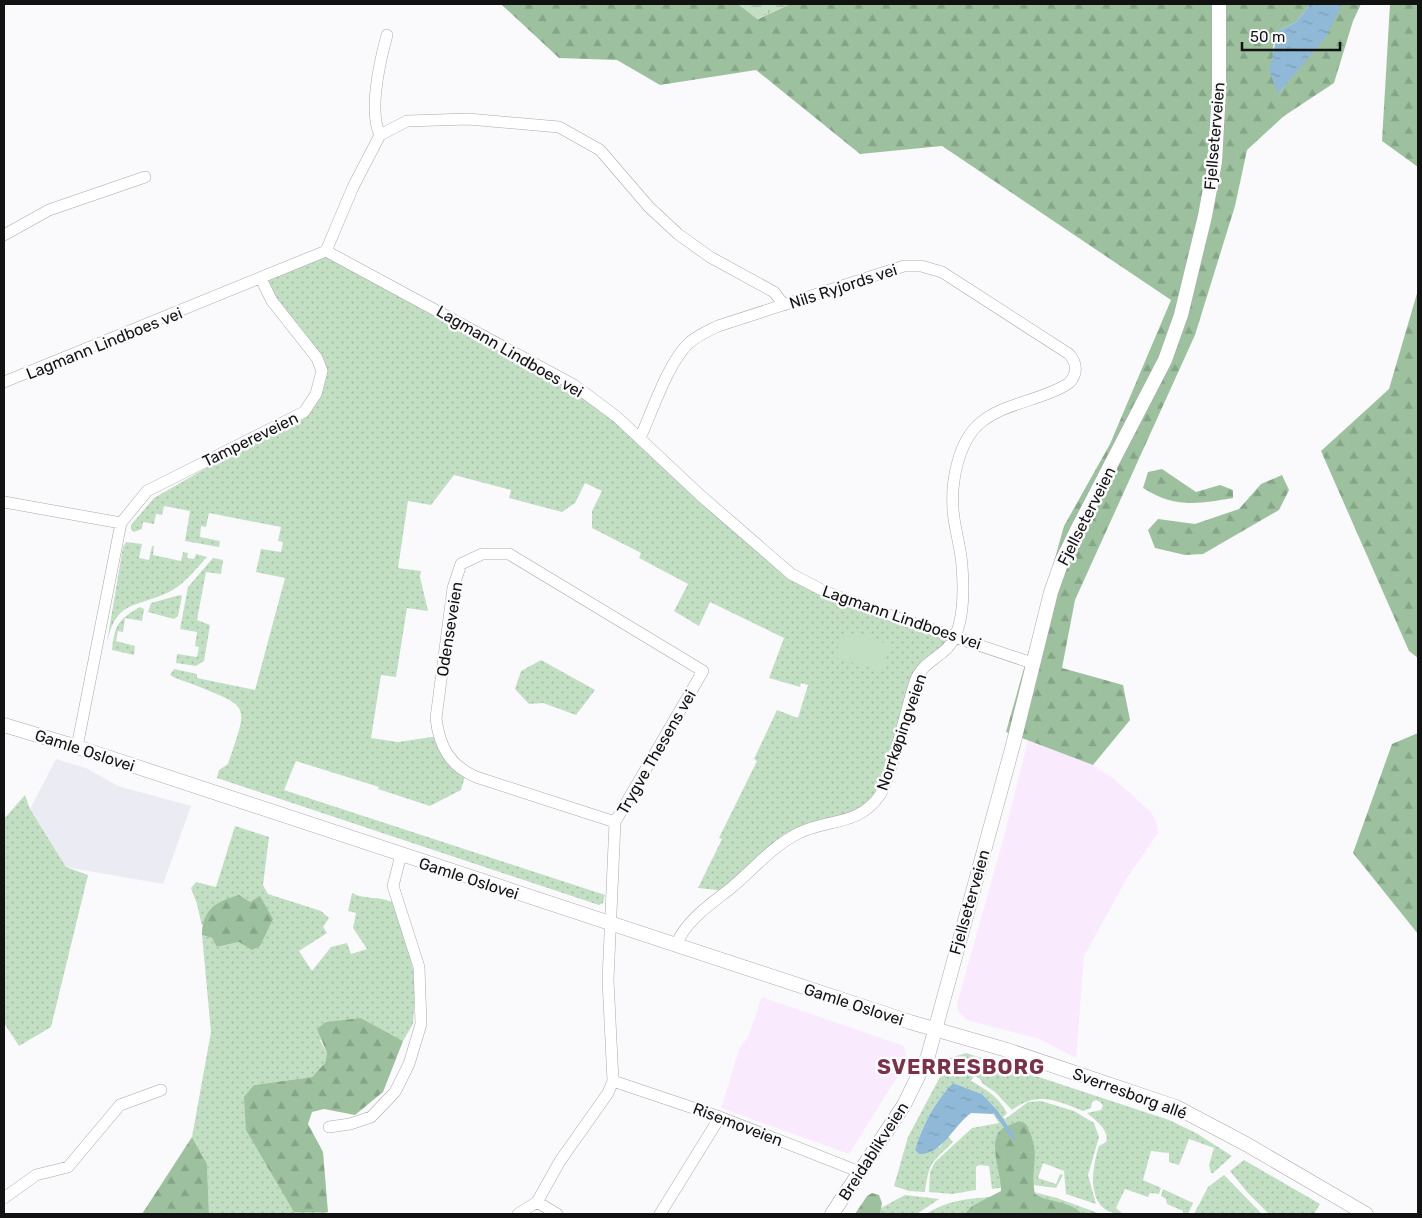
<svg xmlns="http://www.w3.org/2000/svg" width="1422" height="1218" viewBox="0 0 1422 1218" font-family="Rubik,sans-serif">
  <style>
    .commercial { fill: #faeafd }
    .built { fill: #ebecf3 }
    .green { fill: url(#green-dots) }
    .forest { fill: url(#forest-firs) }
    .wetland { fill: url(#wetland-marsh) }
    .pitch { fill: #c2dfc4 }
    .water { fill: url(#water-ripples) }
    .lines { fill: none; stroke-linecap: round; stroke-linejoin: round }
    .stream { stroke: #8fb9d6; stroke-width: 4 }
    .minor-casing { stroke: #aaaaab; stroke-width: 12 }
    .tertiary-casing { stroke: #aaaaab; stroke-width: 15 }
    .minor { stroke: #fff; stroke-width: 11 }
    .tertiary { stroke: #fff; stroke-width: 14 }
    .labels { text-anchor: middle; stroke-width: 5; stroke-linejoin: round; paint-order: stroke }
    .street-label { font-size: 16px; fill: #121212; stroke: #fafafc }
    .district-label { font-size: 21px; font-weight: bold; letter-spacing: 1px; fill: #783348; stroke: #fafafc }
  </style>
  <defs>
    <pattern id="green-dots" width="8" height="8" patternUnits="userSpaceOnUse" patternTransform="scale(1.25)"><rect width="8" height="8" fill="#c2dfc4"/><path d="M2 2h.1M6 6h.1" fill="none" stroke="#a6bea7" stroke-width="1.8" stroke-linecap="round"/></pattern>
    <pattern id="forest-firs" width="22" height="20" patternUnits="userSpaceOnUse" patternTransform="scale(1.25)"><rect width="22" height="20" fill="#9dc19f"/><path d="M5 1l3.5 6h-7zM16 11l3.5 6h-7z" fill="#86a588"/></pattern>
    <pattern id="wetland-marsh" width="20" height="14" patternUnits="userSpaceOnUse" patternTransform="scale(1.25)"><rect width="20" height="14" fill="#c2dfc4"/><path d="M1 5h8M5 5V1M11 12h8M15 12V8" fill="none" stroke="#a6bea7"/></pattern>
    <pattern id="water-ripples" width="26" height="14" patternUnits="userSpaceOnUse" patternTransform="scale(1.25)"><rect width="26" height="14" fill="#8fb9d6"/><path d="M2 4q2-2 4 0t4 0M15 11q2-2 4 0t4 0" fill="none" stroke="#7a9eb7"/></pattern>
  </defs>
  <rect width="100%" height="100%" fill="#fafafc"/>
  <!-- commercial -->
  <path class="commercial" d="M1028,740l65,25 21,14 37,33 5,9 2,12 -31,45 -43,78 -8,102 -37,-19 -72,-19 -9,-9 -1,-7 46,-164z
    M762,997l142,49 2,11 -3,11 -54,86 -128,-46 19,-61 8,-10z"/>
  <!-- built -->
  <path class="built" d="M56,759l30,9 32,18 73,20 -28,78 -97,-17 -36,-58z"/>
  <!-- green -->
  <path class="green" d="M326,251l248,134 208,184 173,67 -36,36 -38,114 -19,26 -83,33 -52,46 -29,-3 24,-49 -3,-1 38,-77 -3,-2 23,-49 21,8 10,-33 -7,-2 -1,4 -31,-9 15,-40 -74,-36 -11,24 -25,-15 14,-27 -49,-26 2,-5 -49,-25v-17l10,-20 -17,-8 -10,20 -13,9 -53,-14 2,-8 -57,-15 -23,30 -23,-4 -10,67 23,3 -1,6 8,34 -21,-3 -11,69 -15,-2 -10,63 27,4 41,-6 27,37 -5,17 -31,16 -52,-17 1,-2 -83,-26 -12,29 321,105 -2,8 -4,2 -382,-127 2,-8 9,-6c20,-61 24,-56 -36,-80 -7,-3 -16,-5 -22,-9l4,-6 23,5v4l58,12 30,-112 -29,-6 5,-23 20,3 2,-10 -5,-1 3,-14 -72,-14 -3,14 -5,-1 -1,11 20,4 -1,6 -34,-6 5,-30 -26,-5 -2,9 -6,-1 -2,10 -11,-2 -1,7 -8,3 -3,-2v-5l23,-27 150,-86 18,-41 -61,-92z
    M126,542l16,2 -3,14 10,2 3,-14h2l-1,9 28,6 2,-9 5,1 -1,5 7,1 2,-5 11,3c-12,13 -24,29 -40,36 -37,16 -52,8 -61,55l17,-101z
    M213,558l10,2 -2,14 -15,-2 -9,48 13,5 -6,36 -8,5 -20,-3 1,-9 20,3 2,-10 -4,-1 2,-14 -17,-3 8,-42z
    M180,595l2,1 -4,20 -4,3 -26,-7 3,-9z
    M140,607l4,2 -2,12 -17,-3 -2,14 -5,-1 -2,10 19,5 -1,9 -22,-5c3,-26 6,-30 28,-43z
    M541,660l54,30 -19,25 -33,-12 -14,1 -14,-15 6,-18z
    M25,795l5,14 36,58 22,8 -37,152 -32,19 -15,-23v-204z
    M235,826l34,11 -6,48 5,9 53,17 8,7 -6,9 4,6 -28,18 13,20 19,-24 16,-4 4,11 16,-5 -14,-21 3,-15 -8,-2 4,-18c13,7 27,3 40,9l12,30 9,37 2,23 -2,32 -10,17 -42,-23 -41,22 7,13 -2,10 -13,14 -58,8 40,127h34l-4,2h-115l-2,-50 -15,-27 19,-105 -9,-97 10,3 5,9 22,-5 11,-40 -40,7 -8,17 -5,-22 -6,-16 5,-6 20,5z
    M966,1053l203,67 27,13 36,23 -19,17h-2l-2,-8 5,-17 -25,-9 -10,26 -10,-3v-9l-18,-2 -8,29 18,8 -2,6 -9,-1 -2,4 -23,-8 -9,19 7,6c-38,0 -32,-44 -24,-68l7,-4c4,-12 -11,-22 -19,-29l14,-3 2,-4 -3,-4 -4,-2 -4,2 -1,6 -8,3c-26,-11 -46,-20 -71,-1l-17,-18 -12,-8 -4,-6 -5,-2 -3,5c15,8 28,16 36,32l-4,4 2,2 23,-17 13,-1 33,10 20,12 5,14 -11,38 8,29 -30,-10 -2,-23 -21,-8 -5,15 18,6 4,-10 3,1 -7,13 -30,-4 -34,5 -3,-23 -10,-1 -3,2v23l-24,4 -23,-2 1,-20 5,-10 37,-34 27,-5 -6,-9 3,-5 -14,-15 -29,-11c-18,18 -31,42 -38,67l4,4 21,-7 8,-11 5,6c-21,21 -24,19 -28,50l-16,-1 -15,-5 14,-49 42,-79z
    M1244,1160l76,44 -6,10h-45l-22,-22 -17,-21z
    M1224,1175l38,39h-68l14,-27z
    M1163,1189l30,14 -5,11h-5v-3l-16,-7 -1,-5 -5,-3z
    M1034,1192l23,6 44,16h-19c-12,-14 -40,-10 -48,-22z
    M905,1195l34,4 -22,15h-37l1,-6z
    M992,1197l-20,9 -8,8h-38c23,-14 39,-15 66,-17z"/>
  <!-- forest -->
  <path class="forest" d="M501,4h237l20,15 32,-15h520l-14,18 -18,9 -5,16 5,47 26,-32 38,-58h19l-8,17 -19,62 -50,33 -37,34 -12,56 -40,129 -120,265 -13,68 61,17 7,35 -37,45 -87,-33 58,-206 46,-82 61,-144 -229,-154 -82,8 -104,-84 -96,15 -43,-25 -58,-2z
    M1390,4h28v163l-36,-26z
    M1418,290v368l-9,-7 -88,-200 68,-62z
    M1162,469l34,23 24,-7 13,5v8c-35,6 -59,10 -90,-10l5,-16z
    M1282,475l7,15 -10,20 -76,44 -18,1 -30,-7 -7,-18 10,-11 37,5 44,-15 22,-25z
    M1418,733v201l-65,-81 39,-109z
    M239,895l11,7 10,-6 13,23 -13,27 -8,4 -13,-8 -22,5 -5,-9 -10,-3c0,-26 15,-34 37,-40z
    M361,1018l42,23 -20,51 -28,23 -31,-6 -12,3 -4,12 15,28 5,60h-34l-48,-82 -2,-33 10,-12 58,-8 13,-14 2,-10 -10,-24 9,-7z
    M1019,1121l7,3c17,33 3,41 9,70 13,9 35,6 47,20h-118l8,-8 29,-15c1,-15 -14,-50 0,-61 4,-4 13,-6 18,-9z
    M192,1137l15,27 2,50h-67z
    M872,1193l7,2 3,8 -2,11h-25l12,-18z"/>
  <!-- wetland -->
  <path class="wetland" d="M738,4h52l-33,15z"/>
  <!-- pitch -->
  <path class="pitch" d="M844,633l26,3 20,10 -8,25 -48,-14z"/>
  <!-- water -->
  <path class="water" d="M1310,4h32l-16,33 -48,57 -9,-24 9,-39 18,-9z
    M953,1083l29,11 14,15 -3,5 -22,-1c-17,12 -29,42 -52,41l-4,-4c7,-24 20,-49 38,-67z"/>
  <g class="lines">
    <!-- stream -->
    <path class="stream" d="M995,1111l18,26"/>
    <defs>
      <path id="minor" d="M380,135c-12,-25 0,-74 7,-100
        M4,235l45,-25 96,-33
        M326,251l27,-64 27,-52 27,-14 61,-2 91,8 41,23 49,57 29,27 32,23 64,35 10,13
        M4,382l322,-131 248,134 43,32 83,78 91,79 33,17 50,19 158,53
        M640,438c12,-26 28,-75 48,-94 8,-8 20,-13 30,-18l186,-60h17l21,6 127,82c8,9 9,20 0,29 -27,18 -65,19 -90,41 -21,19 -28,58 -26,85 1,19 8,38 9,57 2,25 3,69 -19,86 -12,10 -23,15 -28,30 -9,28 -15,57 -24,85 -3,9 -6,20 -11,28 -21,31 -53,24 -81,38 -27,13 -45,36 -68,55 -20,16 -45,32 -55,57
        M4,502l117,21
        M77,747l44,-224 26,-32 157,-79 12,-18 6,-23 -5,-13 -45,-57 -11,-22
        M613,1081l107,36 140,55
        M329,1127l21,-3 21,-7 24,-25 14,-28 12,-40 -2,-57 -26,-81 8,-31
        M4,1198l32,-23 32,-8 52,-62 41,-15
        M537,1202l20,12
        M518,1214l19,-12 23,-41 48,-68 5,-12 -5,-101 7,-158 88,-151 -194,-117h-27l-21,10 -8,24 -17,130c3,28 14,48 40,59l139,45
        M660,1214l60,-97"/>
      <path id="tertiary" d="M4,725l73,22 833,275 97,28 169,57 70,37 120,70
        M832,1214l72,-109 24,-49 85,-311 38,-153 11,-31 14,-29 89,-172 16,-45 24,-99 10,-54 4,-73v-85"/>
    </defs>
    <!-- minor casing -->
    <use href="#minor" class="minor-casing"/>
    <!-- tertiary casing -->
    <use href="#tertiary" class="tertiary-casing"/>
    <!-- minor -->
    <use href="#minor" class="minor"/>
    <!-- tertiary -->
    <use href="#tertiary" class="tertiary"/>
  </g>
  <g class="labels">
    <!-- street labels -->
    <g class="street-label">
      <text transform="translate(1214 136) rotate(-85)" y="6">Fjellseterveien</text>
      <text transform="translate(843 286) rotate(-18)" y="6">Nils Ryjords vei</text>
      <text transform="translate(104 343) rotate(-22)" y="6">Lagmann Lindboes vei</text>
      <text transform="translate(510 351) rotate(30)" y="6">Lagmann Lindboes vei</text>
      <text transform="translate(250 439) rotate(-26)" y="6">Tampereveien</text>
      <text transform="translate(1086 516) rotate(-63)" y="6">Fjellseterveien</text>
      <text transform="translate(902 617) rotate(19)" y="6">Lagmann Lindboes vei</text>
      <text transform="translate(449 629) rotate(-81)" y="6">Odenseveien</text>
      <text transform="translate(901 732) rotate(-71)" y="6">Norrkøpingveien</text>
      <text transform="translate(85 750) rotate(18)" y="6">Gamle Oslovei</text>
      <text transform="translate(656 752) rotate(-60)" y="6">Trygve Thesens vei</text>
      <text transform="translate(469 878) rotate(18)" y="6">Gamle Oslovei</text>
      <text transform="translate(969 902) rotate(-74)" y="6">Fjellseterveien</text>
      <text transform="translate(854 1004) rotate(18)" y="6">Gamle Oslovei</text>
      <text transform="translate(1130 1093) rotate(20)" y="6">Sverresborg allé</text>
      <text transform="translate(738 1124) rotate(21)" y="6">Risemoveien</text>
      <text transform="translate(873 1151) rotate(-57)" y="6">Breidablikveien</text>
    </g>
    <!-- district labels -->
    <g class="district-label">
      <text x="961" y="1074">SVERRESBORG</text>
    </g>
  </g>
  <!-- border -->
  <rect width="1422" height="1218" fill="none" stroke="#121212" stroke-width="10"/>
  <!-- scale -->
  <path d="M1242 42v8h98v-8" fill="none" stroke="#121212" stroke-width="2.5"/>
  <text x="1250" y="42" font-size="15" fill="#121212" stroke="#fafafc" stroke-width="4" paint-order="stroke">50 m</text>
</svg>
